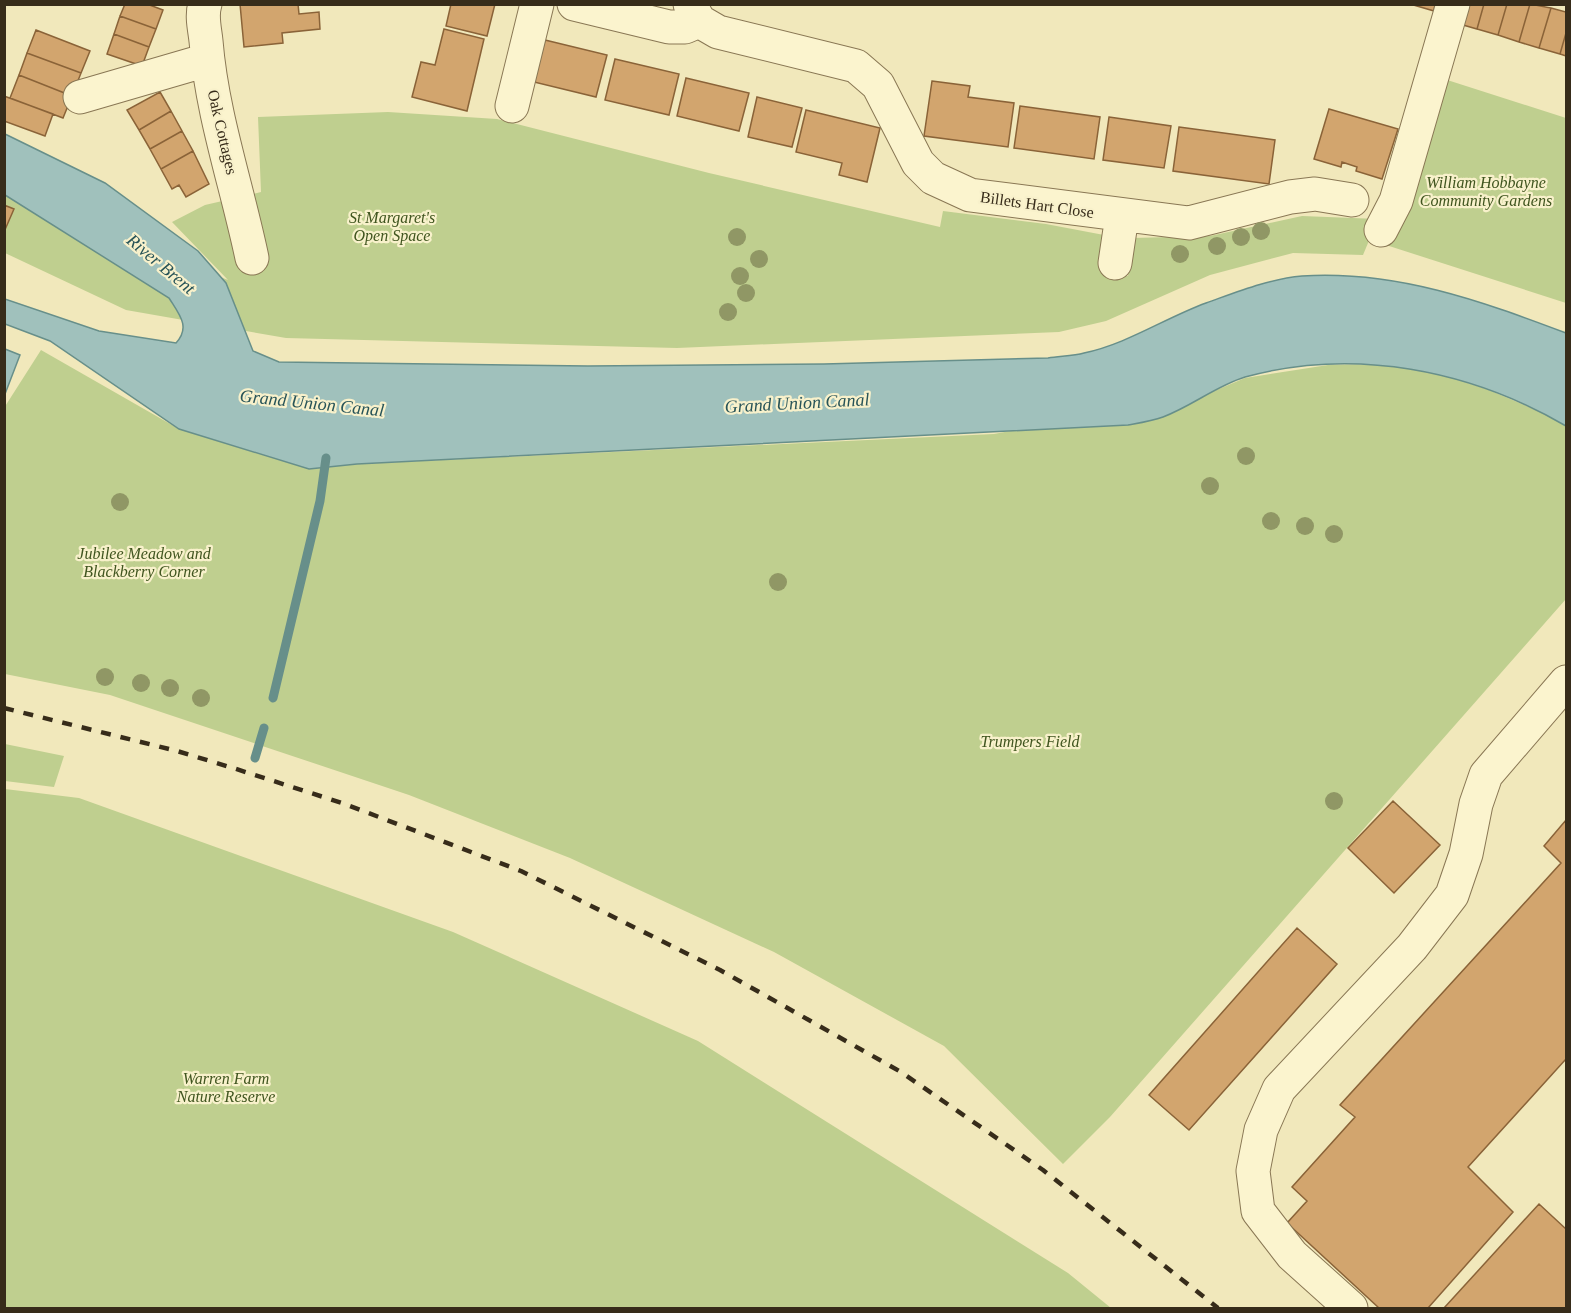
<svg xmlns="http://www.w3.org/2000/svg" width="1571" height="1313" viewBox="0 0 1571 1313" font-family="'Times New Roman',serif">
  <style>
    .green { fill: #bfcf8f }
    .water { fill: #a0c1bc; stroke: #678f8a; stroke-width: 1.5 }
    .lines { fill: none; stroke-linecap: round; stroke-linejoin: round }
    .stream { stroke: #678f8a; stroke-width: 9 }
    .building { fill: #d2a56e; stroke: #8a6338; stroke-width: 1.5 }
    .minor-casing { stroke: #897754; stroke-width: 35 }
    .minor { stroke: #fbf4ce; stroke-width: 33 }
    .rail { stroke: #372c1a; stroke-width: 4.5; stroke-dasharray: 10 10; stroke-linecap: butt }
    .tree { fill: #909765 }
    .labels { text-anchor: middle; stroke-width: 4.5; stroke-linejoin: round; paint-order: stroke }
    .street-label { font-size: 16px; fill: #372c1a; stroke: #f8f1cb }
    .park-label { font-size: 16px; font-style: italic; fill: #40551f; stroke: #f8f1cb }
    .water-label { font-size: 18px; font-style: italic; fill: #285458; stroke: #f8f1cb }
  </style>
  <rect width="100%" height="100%" fill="#f1e8bb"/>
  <!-- green -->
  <path class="green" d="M1441,78l125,40v185l-180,-58z
    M388,112l109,7 212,54 231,54 3,-16 103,13 58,11v37l24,4 4,-38 78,-2 92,-20 76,3 -15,36 -70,-2 -83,22 -104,46 -47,11 -382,16 -391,-10 -160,-28 -121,-57v-98l142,93 81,32 -56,-58 33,-17 56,-13 -3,-75z
    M41,350l138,79 130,40 48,-5 637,-30 213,-40 38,-16 83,-13 49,-1 58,8 54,18 56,24 21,12v173l-456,518 -47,47 -119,-118 -170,-94 -204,-94 -161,-63 -299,-100 -105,-21 -1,-266z
    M5,744l59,12 -10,31 -49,-6z
    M5,789l74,9 374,134 245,109 370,232 43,35h-1106z"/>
  <!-- water -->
  <path class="water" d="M5,134l100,49 93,68 28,32 27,68 26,11 309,4 236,-2 224,-6c12,-2 25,-2 36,-5 43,-9 81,-35 122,-50 31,-11 63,-24 96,-27 94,-6 179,25 264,57v93c-96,-56 -211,-79 -321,-49 -29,9 -53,29 -82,40 -11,4 -24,6 -35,8l-771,39 -48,5 -130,-40 -129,-88 -45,-17v-25l94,32 77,12c15,-16 3,-29 -7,-45l-164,-103z
    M5,349l15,6 -15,39z"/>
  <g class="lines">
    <!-- stream -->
    <path class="stream" d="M273,698l47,-197 6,-43
      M255,758l9,-30"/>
  </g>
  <!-- building -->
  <path class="building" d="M125,4h22l16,6 -7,19 -36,-13z
    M240,4h58l1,10 20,-2 1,17 -38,4 1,10 -39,4z
    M451,4h44l-8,32 -41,-10z
    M1410,4h25l-1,7z
    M1462,4h22l-7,25 -21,-6z
    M1484,4h23l-9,31 -21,-6z
    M1507,4h23l-11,38 -21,-7z
    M1530,4l21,4 -12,40 -20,-6z
    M1551,8l15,4v21l-6,21 -21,-6z
    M120,16l36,13 -7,18 -35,-13z
    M444,29l40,10 -17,72 -55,-14 9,-35 14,3z
    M36,30l54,21 -9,22 -54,-20z
    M1566,33v23l-6,-2z
    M114,34l35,13 -7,19 -35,-12z
    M545,40l62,15 -11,42 -62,-15z
    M27,53l54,20 -9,23 -53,-21z
    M615,59l64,15 -10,41 -64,-15z
    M19,75l53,21 -9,22 -53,-20z
    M686,78l63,15 -10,38 -62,-15z
    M932,81l38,5 -2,11 46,6 -6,44 -84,-11z
    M160,92l11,19 -32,19 -12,-20z
    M4,96l49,18 -8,22 -41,-15z
    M757,97l45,11 -10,39 -44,-10z
    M1020,106l80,11 -6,42 -80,-11z
    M1329,109l69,20 -16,50 -26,-8 1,-4 -15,-5 -1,5 -27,-8z
    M806,110l74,18 -13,54 -28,-7 3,-12 -46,-11z
    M171,111l11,20 -32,18 -11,-19z
    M1109,117l62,9 -7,42 -61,-8z
    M1179,127l96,13 -6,44 -96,-13z
    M182,131l11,20 -32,18 -11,-20z
    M193,151l16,33 -23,13 -7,-12 -7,4 -11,-20z
    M4,205l10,4 -10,23z
    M1393,801l47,44 -46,48 -46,-45z
    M1566,820v239l-98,108 45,45 -85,96h-49l-92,-85 20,-22 -15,-14 63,-70 -15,-12 221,-242 -17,-17z
    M1297,928l40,36 -148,166 -40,-35z
    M1539,1204l27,25v79h-122z"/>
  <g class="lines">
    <defs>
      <path id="minor" d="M205,4c-4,12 0,26 1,37 6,74 31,145 46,217
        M574,4l95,23h16l14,-6
        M690,4l9,17 19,11 138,34 22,19 40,78 15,15 37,17 219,28 101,-26 25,-3 37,6
        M80,97l127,-37
        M512,106l25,-102
        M1381,230l15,-29 57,-197
        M1115,263l7,-47
        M1351,1308l-59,-53 -34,-44 -5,-40 8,-41 18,-41 133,-142 40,-52 14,-41 10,-50 10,-29 80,-93"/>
    </defs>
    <!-- minor casing -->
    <use href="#minor" class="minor-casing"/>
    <!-- minor -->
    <use href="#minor" class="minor"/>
    <!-- rail -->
    <path class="rail" d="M4,708l173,43 56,17 109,35 179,68 199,99 181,102 142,98 175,138"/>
  </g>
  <!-- trees -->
  <g class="tree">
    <circle cx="1261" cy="231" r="9"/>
    <circle cx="737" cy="237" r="9"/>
    <circle cx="1241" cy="237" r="9"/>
    <circle cx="1217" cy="246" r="9"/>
    <circle cx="1180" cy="254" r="9"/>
    <circle cx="759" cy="259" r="9"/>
    <circle cx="740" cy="276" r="9"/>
    <circle cx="746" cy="293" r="9"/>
    <circle cx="728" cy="312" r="9"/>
    <circle cx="1246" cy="456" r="9"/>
    <circle cx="1210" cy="486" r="9"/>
    <circle cx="120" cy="502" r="9"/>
    <circle cx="1271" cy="521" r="9"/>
    <circle cx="1305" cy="526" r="9"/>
    <circle cx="1334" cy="534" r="9"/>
    <circle cx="778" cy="582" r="9"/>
    <circle cx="105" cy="677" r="9"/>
    <circle cx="141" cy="683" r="9"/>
    <circle cx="170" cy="688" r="9"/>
    <circle cx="201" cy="698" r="9"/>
    <circle cx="1334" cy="801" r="9"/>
  </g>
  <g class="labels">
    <!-- street labels -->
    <g class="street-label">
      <text transform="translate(223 132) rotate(77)" y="6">Oak Cottages</text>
      <text transform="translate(1037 204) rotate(8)" y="6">Billets Hart Close</text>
    </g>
    <!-- park labels -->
    <g class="park-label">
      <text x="1486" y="188">William Hobbayne<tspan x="1486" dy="18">Community Gardens</tspan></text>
      <text x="392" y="223">St Margaret's<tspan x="392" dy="18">Open Space</tspan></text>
      <text x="144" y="559">Jubilee Meadow and<tspan x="144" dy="18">Blackberry Corner</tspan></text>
      <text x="1030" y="747">Trumpers Field</text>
      <text x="226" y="1084">Warren Farm<tspan x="226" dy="18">Nature Reserve</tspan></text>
    </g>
    <!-- water labels -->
    <g class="water-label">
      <text transform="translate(161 264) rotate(40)" y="6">River Brent</text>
      <text transform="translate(312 403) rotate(6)" y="6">Grand Union Canal</text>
      <text transform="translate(797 403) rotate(-3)" y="6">Grand Union Canal</text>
    </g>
  </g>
  <!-- border -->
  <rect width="1571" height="1313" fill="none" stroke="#372c1a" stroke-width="12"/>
</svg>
